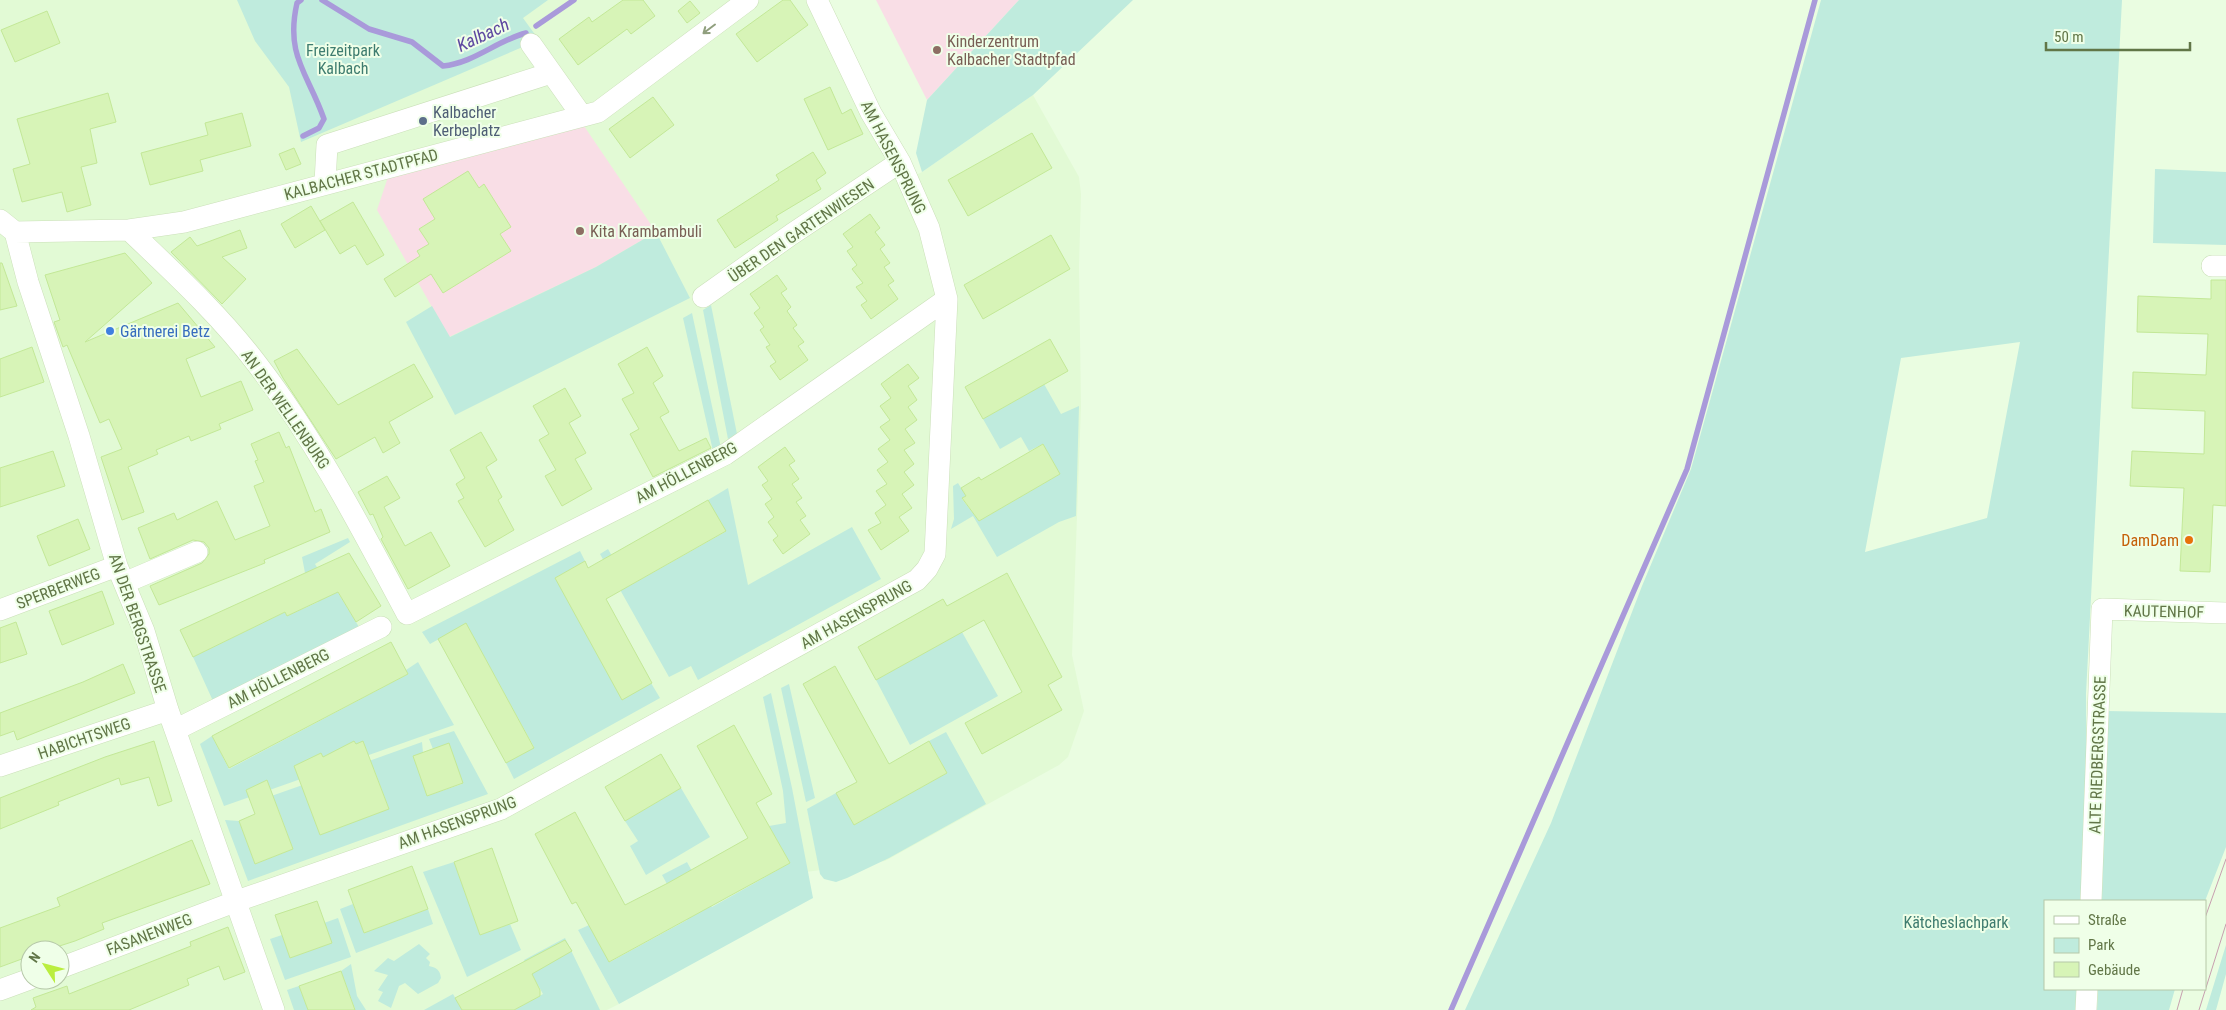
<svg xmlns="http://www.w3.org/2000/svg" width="2226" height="1010" viewBox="0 0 2226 1010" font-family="'Roboto Condensed',sans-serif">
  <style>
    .residential { fill: #e2fad5; fill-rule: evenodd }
    .education { fill: #f9dee6; fill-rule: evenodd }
    .green { fill: #bfebdd; fill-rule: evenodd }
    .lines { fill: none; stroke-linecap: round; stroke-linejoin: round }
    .stream { stroke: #a99ada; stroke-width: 5.5 }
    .building { fill: #d7f4b7; stroke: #c3e897 }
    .minor-casing { stroke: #cbe0b9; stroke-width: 22 }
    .minor { stroke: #fff; stroke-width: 21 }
    .tram { stroke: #c79faf; stroke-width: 1 }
    .oneway { stroke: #909f7e }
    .education-dot { fill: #8d6e63; stroke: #efffe8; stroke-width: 2 }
    .service-dot { fill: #5c6f8a; stroke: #efffe8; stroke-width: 2 }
    .shop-dot { fill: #3f7fe0; stroke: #efffe8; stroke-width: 2 }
    .food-dot { fill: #e8710a; stroke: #efffe8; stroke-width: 2 }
    .labels { text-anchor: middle; stroke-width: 4; stroke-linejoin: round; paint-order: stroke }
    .education-label { font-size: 16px; fill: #785e54; stroke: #efffe8; text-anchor: start }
    .park-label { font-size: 16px; fill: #3e7c6f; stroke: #efffe8 }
    .service-label { font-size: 16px; fill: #4e5e75; stroke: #efffe8; text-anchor: start }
    .street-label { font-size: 16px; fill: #617647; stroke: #efffe8 }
    .shop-label { font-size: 16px; fill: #366cbe; stroke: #efffe8; text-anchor: start }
    .food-label { font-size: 16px; fill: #c56008; stroke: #efffe8; text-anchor: end }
    .water-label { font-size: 18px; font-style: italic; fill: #5d47a0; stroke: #efffe8 }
  </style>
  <rect width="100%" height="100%" fill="#eafde1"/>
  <!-- residential -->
  <path class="residential" d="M0,0h815l90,180 17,-8 111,-77 46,82 2,17 -2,73 2,139 -9,249 12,56 -16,46 -9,8 -174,96 -79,11 -86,49 -33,-59 -24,13 32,58 -78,43 -28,-51 -11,5 41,74 -12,6h-607zM30,950h30v30h-30z"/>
  <!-- education -->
  <path class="education" d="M876,0h143l-92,100z
    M582,123l74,109 -60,35 -147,70 -72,-127 11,-33zM484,185l16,49 10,17 -67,42 -26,-42 12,-7 -9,-15z"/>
  <!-- green -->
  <path class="green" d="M237,0h311l-25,18 16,22 -238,102 -12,-55 -34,-46z
    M1019,0h114l-100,95 -111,77 -6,-19 11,-53z
    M1821,0h301l-36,694 1,141 -3,66h-39v88h35v21h-615l86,-187 91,-237 49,-117zM2020,342l-33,176 -122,34 36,-194z
    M2155,169l71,3v73l-73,-2z
    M656,232l34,66 -235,117 -49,-93 26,-16 18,31 146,-70z
    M711,305l26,129 -9,5 -25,-129z
    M692,313l29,135 -8,3 -30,-133z
    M1044,384l17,30 18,-8 -3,110 -17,6 -62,35 -24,-41 -22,13 3,-10 -1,-33 5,-3 8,13 -4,3 17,22 81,-47 -17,-30 -14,7 -8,-14 -21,12 -17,-30z
    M728,488l20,97 104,-58 29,52 -183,101 -7,-14 -22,11 -69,-123 8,-5 21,37 96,-54 -17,-32z
    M348,538l2,4 -35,22 10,16 4,-2 30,49 -146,74 -20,-44 92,-45 2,4 31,-14 -13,-29 -3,-16z
    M580,551l5,10 -30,17 96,105 9,15 -146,81 -8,-16 28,-16 -68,-123 -36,20 -8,-12z
    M962,632l36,64 -88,49 -34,-65z
    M418,662l36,63 -230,81 -24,-62 12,-8 17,33 179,-95 -2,-4z
    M789,684l26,114 -9,4 -25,-114z
    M771,693l21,95 21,110 -194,106 -41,-74 11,-5 21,37 77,-42 -25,-45 25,-13 25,45 78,-44 -21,-37 17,-3 -3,-32 -20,-94z
    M2105,711l121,2v134l-21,54h-103z
    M454,731l34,63 -240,87 -23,-61 14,1 16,43 38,-15 -16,-43 -17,-6 71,-25 -26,20 15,39 69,-25 -15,-40 -30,12 -3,-10 81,-29 5,54 35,-12 -29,-35 -4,-10z
    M946,732l40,72 -97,54 -42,20 -11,4 -12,-3 -4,-5 -13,-65 29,-16 18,32 13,-7 80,-45 -18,-32z
    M681,788l29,49 -64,38 -16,-29 8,-5 -13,-20z
    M454,862l26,73 30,-11 11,26 -54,27 -44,-105z
    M353,904l11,29 64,-24 5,15 -77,29 -16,-44z
    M338,918l13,39 -66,23 -15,-41 12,-4 8,23 41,-15 -7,-20z
    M565,938l35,72h-86l29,-16 -19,-34z
    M419,944l11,10 -4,4 4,4 -1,4c8,2 11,4 12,12l-3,5 -20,11 -13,-11 -6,3 -8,22 -13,-7 5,-9 -5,-2 10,-15 -14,-4 14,-13 6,3z
    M2226,945v29l-10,36h-10z
    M351,964l6,32 9,14h-13l2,-1 -14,-38z
    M299,986l9,24h-14l-7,-20z
    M2098,989h77l-6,21h-72z
    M453,994l9,16h-38z"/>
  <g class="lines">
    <!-- stream -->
    <path class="stream" d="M301,0l-4,3c-12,53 11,70 27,116l-5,9 -16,8
      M322,0l47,29 43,13 31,24c31,-3 53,-25 83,-33
      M536,26l38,-26
      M1451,1010l236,-541 128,-469"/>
  </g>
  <!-- building -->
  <path class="building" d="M623,0h20l12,16 -24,18 -4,-5 -49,36 -19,-26 30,-22 3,5z
    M783,0h7l18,25 -51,37 -21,-28z
    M690,1l10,12 -13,10 -9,-12z
    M47,11l13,32 -45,19 -14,-32z
    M830,87l12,27 9,-5 12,25 -35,16 -24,-51z
    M108,93l8,29 -26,7 7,34 -16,4 10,38 -24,7 -5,-20 -40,10 -9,-33 17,-5 -13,-45z
    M653,97l21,28 -44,33 -21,-29z
    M242,113l9,33 -51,14 3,11 -53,14 -9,-32 67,-18 -3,-12z
    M1032,133l20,35 -84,48 -20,-36z
    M294,148l7,16 -15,6 -7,-16z
    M813,152l13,21 -10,7 5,9 -45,27 2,4 -43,28 -18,-28 62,-40 -3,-5z
    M468,171l11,17 5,-4 27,43 -11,7 11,17 -68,42 -12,-19 -36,23 -11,-18 36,-23 -3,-5 12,-7 -10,-15 16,-10 -12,-20z
    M353,202l31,53 -17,10 -12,-20 -15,9 -20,-33z
    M311,206l14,24 -30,18 -14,-24z
    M870,214l10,14 -5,4 10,13 -5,4 10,14 -6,4 10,14 -6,4 10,14 -27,20 -10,-14 6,-4 -11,-14 7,-4 -11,-14 5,-4 -10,-14 6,-4 -10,-13z
    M240,230l7,18 -25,9 24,22 -24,25 -51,-52 19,-15 7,9z
    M1051,235l19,34 -87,50 -19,-34z
    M125,253l27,30 -67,59 93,-39 37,44 -29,12 15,38 40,-16 12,29 -34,14 2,5 -30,12 -2,-5 -33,14 2,4 -30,13 16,45 -22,8 -21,-63 21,-8 -13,-30 -9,4 -33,-78 -4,2 -9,-25 6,-2 -15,-45z
    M0,263h2l15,43 -17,4z
    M777,275l10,14 -6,4 10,14 -4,4 10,14 -4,3 11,14 -6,4 10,14 -28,20 -10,-14 6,-4 -10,-15 4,-2 -10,-15 4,-3 -10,-14 6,-5 -10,-14z
    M2211,280h15v226l-13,-1 -3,67 -30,-1 4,-83 -54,-2 2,-35 72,3 1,-43 -73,-3 1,-36 73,3 2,-41 -71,-2 1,-36 73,3z
    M1050,339l18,32 -85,48 -18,-32z
    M32,347l12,35 -44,15v-38z
    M647,347l16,29 -10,7 16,29 -9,5 19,34 27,-13 5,10 -58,29 -23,-43 9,-5 -17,-30 12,-6 -16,-29z
    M297,349l41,56 76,-41 19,33 -44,25 11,21 -17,10 -8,-16 -39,22 -53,-81 -9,-17z
    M908,364l11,14 -11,8 9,14 -9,7 9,13 -12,9 10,14 -11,7 10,14 -10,8 10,13 -12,9 10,14 -13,9 10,14 -28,19 -13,-20 13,-7 -6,-10 11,-8 -10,-14 11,-7 -10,-14 11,-8 -10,-13 12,-9 -10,-13 10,-7 -10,-14 11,-8 -10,-14z
    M565,388l16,28 -12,7 17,30 -11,6 17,30 -30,17 -17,-30 11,-6 -17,-30 10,-6 -16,-28z
    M279,432l7,16 3,-2 26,66 6,-3 9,23 -66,28 1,3 -106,42 -9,-19 52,-23 7,-9v-6l-5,-6 -11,-2 -43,19 -12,-31 36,-15 3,7 40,-19 18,39 35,-14 -16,-40 10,-4 -9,-21 3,-1 -7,-16z
    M481,432l16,28 -11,7 16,30 -4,3 16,30 -29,17 -27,-46 6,-3 -8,-14 9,-6 -15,-28z
    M1043,444l17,30 -81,47 -17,-23 4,-2 -5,-8 18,-11 2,3z
    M785,447l10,14 -6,4 10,14 -7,5 10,14 -6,4 10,14 -6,4 10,14 -27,20 -10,-14 5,-4 -10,-14 6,-5 -9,-13 7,-5 -10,-14 6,-4 -10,-14z
    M53,451l12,35 -65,21v-39z
    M387,476l13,22 -16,9 21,39 26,-14 19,34 -42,23 -27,-50 2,-2 -10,-23 -3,1 -12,-23z
    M708,500l18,31 -120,68 46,84 -30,17 -67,-122 30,-17 3,7z
    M78,519l12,30 -41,17 -12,-30z
    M349,553l32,53 -25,16 -18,-30 -51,24 -2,-4 -92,45 -13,-27z
    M1007,573l55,104 -14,8 14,25 -80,44 -17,-31 57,-31 -38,-72 -108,60 -18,-33 85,-48 4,7z
    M102,591l12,33 -52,21 -13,-34z
    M16,622l11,32 -27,9v-35z
    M466,623l68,125 -28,15 -68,-124z
    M391,642l17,32 -179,94 -17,-32z
    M123,664l12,29 -118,47 -3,-9 -14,5v-23l83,-31z
    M835,666l54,98 40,-23 18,32 -93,52 -18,-32 21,-11 -54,-98z
    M734,725l38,69 -16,9 34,60 -181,99 -33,-60 -4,2 -37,-70 40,-22 50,93 43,-22 80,-45 -51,-92z
    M154,741l18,60 -14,5 -9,-29 -28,8 -2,-7 -61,24 1,3 -59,24v-31l105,-41z
    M354,741l2,3 7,-3 26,68 -69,26 -26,-69 27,-13 2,4z
    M449,743l14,40 -36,13 -14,-40z
    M661,754l20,34 -56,33 -20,-34z
    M267,780l26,69 -38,15 -16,-43 16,-7 -9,-24z
    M192,840l18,44 -108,39 2,6 -29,12 -28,9h-17v6l-30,11v-39l60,-22 -3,-8z
    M492,848l26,73 -38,14 -26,-73z
    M412,866l16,43 -64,24 -16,-43z
    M317,901l15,42 -42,15 -15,-43z
    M228,927l17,45 -21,8 -5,-14 -32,13 2,6 -60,25h-98l5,-3 -3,-9 34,-12 2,8 122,-48 -1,-4z
    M565,940l7,11 -40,23 8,16v6l-26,14h-52l-7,-12z
    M341,971l14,39h-47l-9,-24z"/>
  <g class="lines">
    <defs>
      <path id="minor" d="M531,44l51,72
        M325,183l2,-38 224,-72
        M0,220l15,12 114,-2 55,-8 414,-110 150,-112
        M129,230c44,42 91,85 128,134 60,78 104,164 150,250l319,-160 221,-155
        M15,232l13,50 51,154 38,130 27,65 24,79 106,300
        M2212,266h14
        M703,297l89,-63 108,-72
        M124,583l73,-31
        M0,610l117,-44
        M175,730l206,-103
        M0,766l168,-56
        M2091,901l11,-292 124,4
        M60,968l177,-67 264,-92 416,-229 10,-11 8,-15 12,-255 -18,-71 -29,-66 -29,-49 -54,-113
        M0,990l30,-11
        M2086,1010l1,-21"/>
    </defs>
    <!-- minor casing -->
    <use href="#minor" class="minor-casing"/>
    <!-- minor -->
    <use href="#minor" class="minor"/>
    <!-- tram -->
    <path class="tram" d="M2205,918l21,-59
      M2177,1010l6,-21
      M2199,1010l27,-86"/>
  </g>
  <!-- one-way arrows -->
  <defs><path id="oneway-shaft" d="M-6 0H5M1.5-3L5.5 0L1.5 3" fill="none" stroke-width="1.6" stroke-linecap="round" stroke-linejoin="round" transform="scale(1.25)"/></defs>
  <use class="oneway" href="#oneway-shaft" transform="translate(709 29) rotate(143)"/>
  <!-- markers -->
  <g class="education-dot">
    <circle cx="937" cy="50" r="5"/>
    <circle cx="580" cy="231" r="5"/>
  </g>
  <circle class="service-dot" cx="423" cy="121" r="5"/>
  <circle class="shop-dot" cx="110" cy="331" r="5"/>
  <circle class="food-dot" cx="2189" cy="540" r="5"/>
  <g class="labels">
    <!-- education labels -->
    <g class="education-label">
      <text x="947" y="47">Kinderzentrum<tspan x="947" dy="18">Kalbacher Stadtpfad</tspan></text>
      <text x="590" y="237">Kita Krambambuli</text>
    </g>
    <!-- park labels -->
    <g class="park-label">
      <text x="343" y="56">Freizeitpark<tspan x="343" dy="18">Kalbach</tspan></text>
      <text x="1956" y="928">Kätcheslachpark</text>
    </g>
    <!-- service labels -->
    <g class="service-label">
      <text x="433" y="118">Kalbacher<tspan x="433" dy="18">Kerbeplatz</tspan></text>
    </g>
    <!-- street labels -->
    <g class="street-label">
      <text transform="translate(894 157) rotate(63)" y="6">AM HASENSPRUNG</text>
      <text transform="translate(361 174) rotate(-15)" y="6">KALBACHER STADTPFAD</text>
      <text transform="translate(801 230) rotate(-34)" y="6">ÜBER DEN GARTENWIESEN</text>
      <text transform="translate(286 409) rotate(55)" y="6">AN DER WELLENBURG</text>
      <text transform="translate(686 472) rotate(-28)" y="6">AM HÖLLENBERG</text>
      <text transform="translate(58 588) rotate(-21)" y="6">SPERBERWEG</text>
      <text transform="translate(2164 611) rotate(1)" y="6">KAUTENHOF</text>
      <text transform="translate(856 614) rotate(-29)" y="6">AM HASENSPRUNG</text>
      <text transform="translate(138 623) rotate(71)" y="6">AN DER BERGSTRASSE</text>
      <text transform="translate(278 678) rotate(-27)" y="6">AM HÖLLENBERG</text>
      <text transform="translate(84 738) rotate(-19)" y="6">HABICHTSWEG</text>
      <text transform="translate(2097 755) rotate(-88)" y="6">ALTE RIEDBERGSTRASSE</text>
      <text transform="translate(457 822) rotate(-20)" y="6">AM HASENSPRUNG</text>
      <text transform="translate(149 934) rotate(-21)" y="6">FASANENWEG</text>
    </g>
    <!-- shop labels -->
    <g class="shop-label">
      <text x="120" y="337">Gärtnerei Betz</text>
    </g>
    <!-- food labels -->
    <g class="food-label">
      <text x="2179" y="546">DamDam</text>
    </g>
    <!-- water labels -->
    <g class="water-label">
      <text transform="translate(483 35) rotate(-25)" y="6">Kalbach</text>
    </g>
  </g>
  <!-- legend -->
  <rect x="2044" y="900" width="162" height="90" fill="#efffe8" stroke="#b6c8a8"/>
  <rect x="2054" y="916" width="25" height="8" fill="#ffffff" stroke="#b6c8a8"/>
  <text x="2088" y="925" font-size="15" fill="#617647">Straße</text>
  <rect x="2054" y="938" width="25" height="15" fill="#bfebdd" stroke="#b6c8a8"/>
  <text x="2088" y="950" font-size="15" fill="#617647">Park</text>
  <rect x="2054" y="962" width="25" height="15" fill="#d7f4b7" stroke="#b6c8a8"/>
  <text x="2088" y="975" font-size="15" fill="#617647">Gebäude</text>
  <!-- north arrow -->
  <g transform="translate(45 965) rotate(306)"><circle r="24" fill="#efffe8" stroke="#b6c8a8"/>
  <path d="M0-4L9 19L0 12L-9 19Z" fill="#baee3f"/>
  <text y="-8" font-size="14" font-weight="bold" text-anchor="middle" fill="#617647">N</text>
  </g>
  <!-- scale -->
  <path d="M2046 42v8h144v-8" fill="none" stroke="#617647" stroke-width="2.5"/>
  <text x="2054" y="42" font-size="15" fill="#617647" stroke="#efffe8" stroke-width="4" paint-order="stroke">50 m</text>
</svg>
